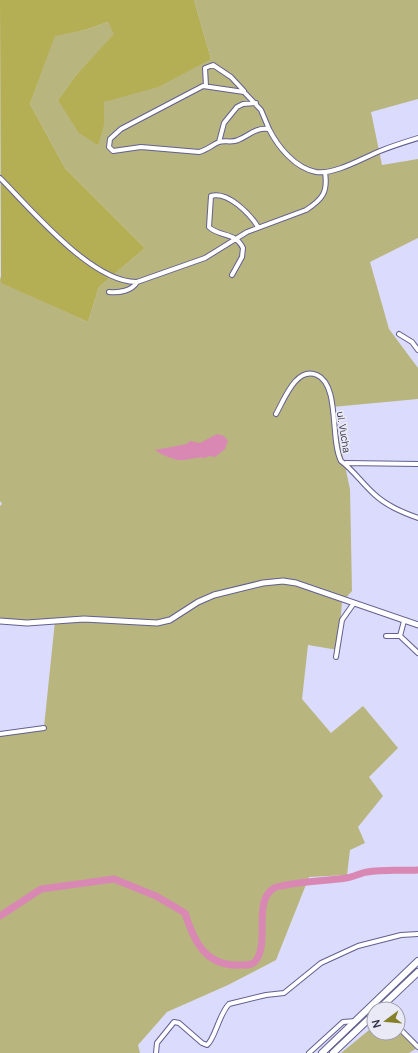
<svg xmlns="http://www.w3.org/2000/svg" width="418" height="1053" viewBox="0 0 418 1053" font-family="Manrope,sans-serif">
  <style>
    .green { fill: #b8b57e }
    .forest { fill: #b4af54 }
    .water { fill: #d988b4 }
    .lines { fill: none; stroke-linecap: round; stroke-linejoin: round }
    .river { stroke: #d988b4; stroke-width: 7 }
    .minor-casing { stroke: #625f91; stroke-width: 6 }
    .tertiary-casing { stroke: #625f91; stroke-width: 7 }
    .primary-casing { stroke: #625f91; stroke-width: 8 }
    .minor { stroke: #fff; stroke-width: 4 }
    .tertiary { stroke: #fff; stroke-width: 5 }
    .primary { stroke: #fff; stroke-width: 6 }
    .labels { text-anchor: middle; stroke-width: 3.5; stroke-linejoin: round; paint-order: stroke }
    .street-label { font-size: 10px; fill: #2d2c42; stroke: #eaeaf6 }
  </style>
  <rect width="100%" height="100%" fill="#dbdbfd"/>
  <!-- green -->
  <path class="green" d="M194,0h224v99l-47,13 11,53 36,-6v79l-48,24 19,67 29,39v31l-86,8 18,82 2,102 -8,9 -36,-12 34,14 -4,48 -30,-5 -6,54 29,34 32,-27 35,42 -29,29 14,19 -25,31 7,16 -15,7 -3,25 -38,2 -33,83 -48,25 -61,27 -29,33 2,8h-140v-320l44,-6 11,-106h-55v-115l2,-2 -2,-3v-225l2,7 86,39 11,-35 46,-39 -80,-80 -35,-64 25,-69 30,-5 23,-8 7,12 -39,41 -18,25 46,25v-23l107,-43z
    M374,1026v7h24v-4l19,19 -8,5h-68z"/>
  <!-- forest -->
  <path class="forest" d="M0,0h194l17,59 -53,28 -54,15v23l-6,20 -19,-12 -21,-33 18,-25 38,-41 -6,-12 -23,8 -30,6 -25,68 35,64 80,80 -46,39 -11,35 -87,-39z"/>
  <!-- water -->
  <path class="water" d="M217,434l7,2 4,5 -3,8 -10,8 -6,-1 -4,2c-9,-2 -17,3 -26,2 -5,0 -21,-7 -24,-10l32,-6 3,-3 10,2z"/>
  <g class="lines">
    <!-- river -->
    <path class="river" d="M0,916l41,-27 73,-10 42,17 29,17c9,29 21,54 56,52 7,0 13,0 16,-6 12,-19 -4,-58 17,-71 3,-2 9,-2 12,-3 20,-4 40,-4 60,-7 8,-1 14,-5 21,-6 17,-3 34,-1 51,-2"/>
    <defs>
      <path id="minor" d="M206,86l-1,-18 8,-3 18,12 13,14
        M269,129l-8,-19 -17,-18 -41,-6 -82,43 -11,10 -1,8 4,4 28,-4 58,5c8,-2 13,-7 20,-10 5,-2 13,1 19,-2 11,-4 17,-13 31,-11 9,18 26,39 47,43 18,3 47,-14 64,-21 12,-5 25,-9 38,-13
        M219,142l5,-19 13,-16 6,-3 13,-1
        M0,178c30,30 92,105 137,104l68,-24 42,-26 59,-22c17,-11 22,-18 19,-38
        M232,275l10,-18 1,-9c-7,-16 -24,-11 -34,-21l2,-31c17,-5 39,18 47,31
        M109,292c10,1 23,-1 28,-10
        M399,334l13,8 6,8
        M276,414c8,-14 20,-48 41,-39 23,10 13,65 24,86 12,9 21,22 33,33 13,12 28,18 44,24
        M346,463l72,1
        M386,636h14l4,-15
        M400,636l18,17
        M336,657l6,-37 12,-17
        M0,734l44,-6
        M398,1027l20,20
        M156,1053l1,-10 17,-21 5,1 23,20 5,2c8,-6 12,-31 22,-41l37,-9 18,-2 37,-30 37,-17 43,-11 17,-1
        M309,1053l34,-31 13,-1"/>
      <path id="tertiary" d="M0,621l27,2 57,-4 73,4 13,-3 28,-18 16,-7 49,-12 20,-2 13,2 122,42"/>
      <path id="primary" d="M379,1009l39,-37
        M322,1053l96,-92
        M333,1053l41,-39"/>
    </defs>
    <!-- minor casing -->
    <use href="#minor" class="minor-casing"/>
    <!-- tertiary casing -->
    <use href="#tertiary" class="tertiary-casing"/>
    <!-- primary casing -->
    <use href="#primary" class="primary-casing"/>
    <!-- minor -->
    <use href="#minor" class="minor"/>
    <!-- tertiary -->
    <use href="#tertiary" class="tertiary"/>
    <!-- primary -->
    <use href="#primary" class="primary"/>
  </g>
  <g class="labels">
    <!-- street labels -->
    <g class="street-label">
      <text transform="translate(344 432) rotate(81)" y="4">ul. Vucha</text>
    </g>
  </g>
  <!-- north arrow -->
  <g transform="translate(386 1021) rotate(254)"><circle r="19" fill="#eaeaf6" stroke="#9e9eae"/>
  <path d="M0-3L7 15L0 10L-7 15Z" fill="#857f27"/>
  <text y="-6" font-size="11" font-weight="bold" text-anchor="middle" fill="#2d2c42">N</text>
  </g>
</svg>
